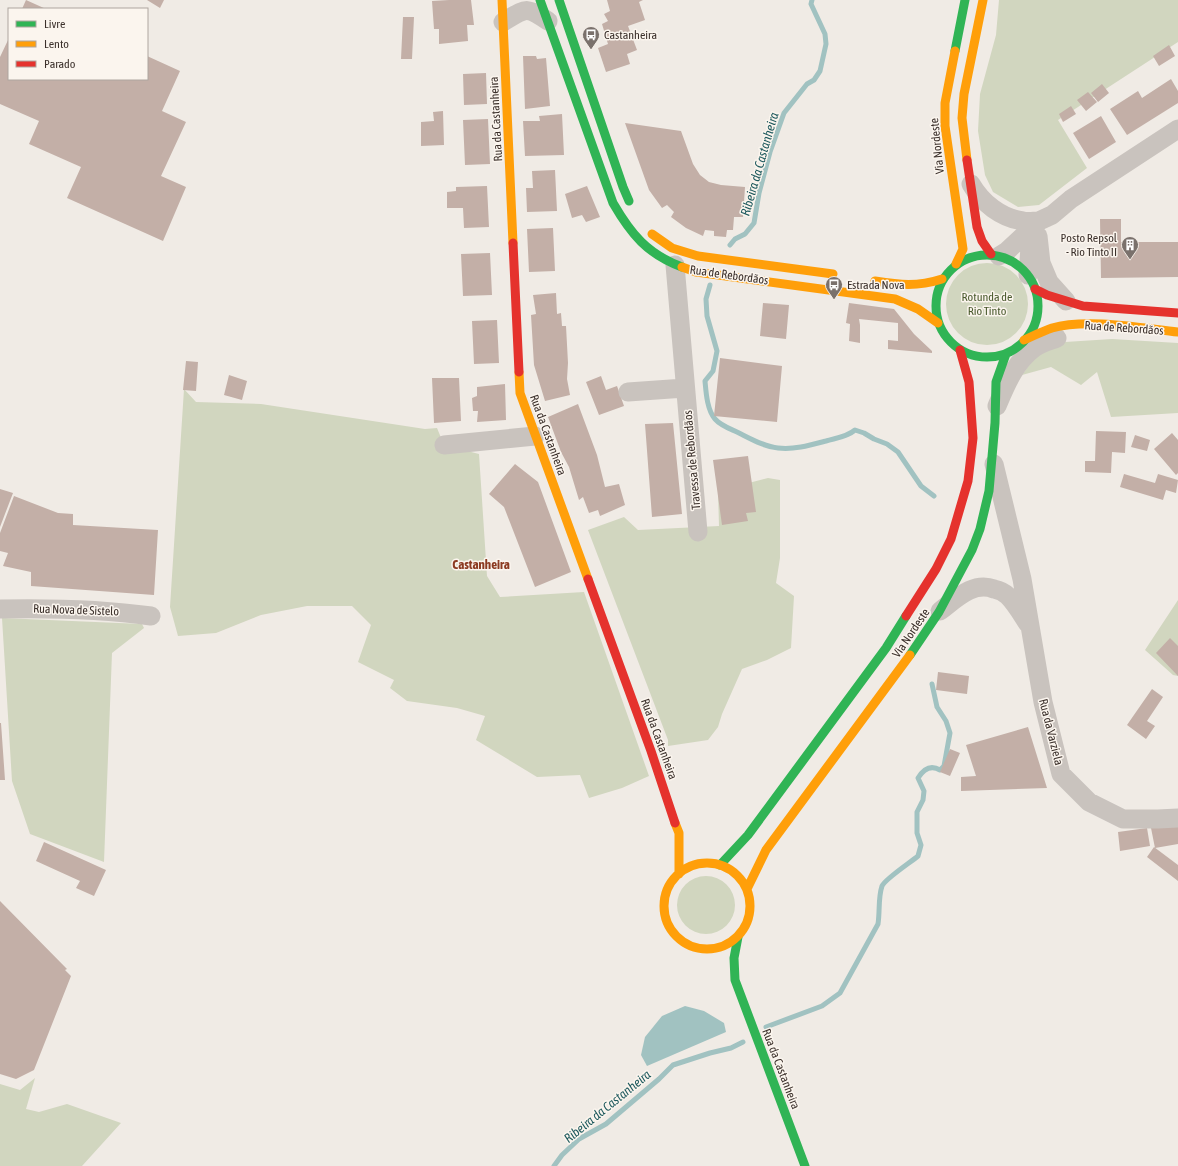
<svg xmlns="http://www.w3.org/2000/svg" width="1178" height="1166" viewBox="0 0 1178 1166" font-family="'Asap Condensed',sans-serif">
  <style>
    .green { fill: #d1d6bf }
    .water { fill: #a1c2c1 }
    .lines { fill: none; stroke-linecap: round; stroke-linejoin: round }
    .stream { stroke: #a1c2c1; stroke-width: 5 }
    .building { fill: #c3afa7 }
    .street { stroke: #c9c3be; stroke-width: 19 }
    .fast { stroke: #30b455; stroke-width: 9 }
    .slow { stroke: #ff9f0a; stroke-width: 9 }
    .jam { stroke: #e5322d; stroke-width: 9 }
    .labels { text-anchor: middle; stroke-width: 3; stroke-linejoin: round; paint-order: stroke }
    .poi-label { font-size: 12px; fill: #3b302b; stroke: #fbf5ee; text-anchor: start }
    .street-label { font-size: 12px; fill: #3b302b; stroke: #fbf5ee }
    .park-label { font-size: 12px; fill: #4a5a2e; stroke: #fbf5ee }
    .water-label { font-size: 13px; font-style: italic; fill: #1f5a5e; stroke: #fbf5ee }
    .neighbourhood-label { font-size: 13px; font-weight: bold; fill: #8c3b22; stroke: #fbf5ee }
  </style>
  <rect width="100%" height="100%" fill="#f0ebe5"/>
  <!-- green -->
  <path class="green" d="M999,0h179v42l-120,78 29,48 -48,37 -21,2 -25,-15 -8,-17 -7,-44 2,-37 16,-59z
    M946 304a41 41 0 1 1 82 0a41 41 0 1 1-82 0Z
    M1112,339l66,4v70l-67,4 -14,-45 -16,13 -30,-18 -29,8 13,-18 30,-15z
    M184,389l12,13 65,2 164,25 12,-1 7,17 35,9 8,122 13,21 84,-5 65,184 -27,12 -33,10 -9,-23 -43,2 -61,-37 9,-24 -28,-8 -50,-7 -17,-13 4,-8 -36,-18 13,-37 -19,-19h-45l-46,9 -45,18 -38,3 -8,-29z
    M768,478l12,2v78l-4,25 18,13 -3,52 -24,12 -25,9 -20,45 -4,13 -10,13 -40,6v-6l-80,-210 36,-13 14,13 81,-4 -1,-35z
    M1178,600v76l-5,-1 -28,-25z
    M2,618l140,6 2,4 -32,25 -8,209 -74,-28 -18,-53z
    M677 905a29 29 0 1 1 58 0a29 29 0 1 1-58 0Z
    M35,1078l-9,31 13,3 28,-8 54,19 -39,43h-82v-82l20,6z"/>
  <!-- water -->
  <path class="water" d="M685,1006l19,5 20,12 2,9 -79,34 -6,-11 4,-18 17,-21z"/>
  <g class="lines">
    <!-- stream -->
    <path class="stream" d="M730,245l5,-6 10,-5 9,-11 5,-30 11,-41 14,-39 23,-29 7,-4 6,-9 6,-27 -1,-10 -14,-30 1,-4
      M710,285l-4,14 1,17 10,35 -4,20 -8,10c1,11 2,29 10,38 6,7 16,10 24,14 12,6 26,14 39,15 16,2 33,-3 48,-7 10,-3 21,-4 29,-11l9,3 10,6 13,5 11,8 23,34 13,10
      M766,1027l56,-21 18,-13 38,-69c2,-13 0,-26 4,-38 3,-7 29,-24 36,-30l3,-11 -4,-12v-21l6,-12 1,-9 -6,-13c5,-8 12,-14 22,-8l4,-4 6,-33 -4,-12 -9,-14 -5,-23
      M554,1166l8,-11 17,-16 27,-15 53,-45 14,-14 37,-12 21,-5 12,-6"/>
  </g>
  <!-- building -->
  <path class="building" d="M26,0l20,9h-24z
    M147,0h17l-4,8z
    M449,0h22l3,25h-7l1,16 -29,3v-15h-5l-2,-28z
    M607,0h36l-4,2 6,18 -17,6 9,24 -10,4 3,10 -24,8 -8,-24 10,-4 -6,-20 6,-3 -4,-7 6,-3z
    M403,17h11l-2,42h-11z
    M9,38v41h138v-23l33,15 -18,40 24,11 -25,54 25,11 -23,54 -96,-43 14,-31 -52,-23 10,-23 -39,-17v-47z
    M1169,45l6,11 -16,10 -6,-10z
    M523,56h13l1,3 9,-1 4,48 -25,3z
    M486,73l1,31 -23,1 -1,-31z
    M1171,79l7,12v12l-51,32 -17,-26 28,-18 4,7z
    M1102,84l7,9 -11,9 -7,-9z
    M1088,92l9,10 -11,9 -9,-11z
    M1071,106l5,8 -13,8 -4,-8z
    M443,111l1,34 -23,1v-24l13,-1 -1,-9z
    M562,114l2,41 -39,1 -2,-35h17l-1,-5z
    M1101,116l15,26 -27,17 -16,-26z
    M488,119l2,45 -25,1 -2,-45z
    M625,123l56,8 12,33 7,11 9,7 12,3 24,2 -2,30h-9l-1,13h-6l-1,7 -12,-1v-5l-9,-1 -2,6 -17,-8 -15,-11 3,-5 -7,-7 -5,3 -13,-18z
    M555,170l2,41 -30,1 -1,-24h7l-1,-17z
    M487,186l2,41 -25,1 -1,-20h-16v-16l9,-1v-4z
    M587,186l13,31 -14,5 -4,-7 -10,3 -7,-24z
    M1100,219h21v23h57v35l-77,1z
    M553,228l2,43 -26,1 -2,-43z
    M490,253l2,42 -29,1 -2,-42z
    M556,293l1,21 4,-1 1,13h4l2,37 -1,16 3,16 -25,6 -11,-36 -3,-50 5,-1 -3,-19z
    M763,303l26,2 -3,34 -26,-3z
    M849,303l45,6 20,25 18,17v2l-44,-4v-9l10,1v-18l-39,-4 1,6v18l-11,-2 1,-17 -4,-1z
    M497,320l2,43 -25,1 -2,-43z
    M720,358l62,8 -5,56 -63,-6z
    M186,361l12,1 -2,29 -13,-1z
    M229,375l18,6 -5,19 -18,-5z
    M601,376l5,14 11,-4 7,20 -25,9 -13,-33z
    M432,378h27l2,43 -27,2z
    M505,384l1,36 -29,2 1,-11h-5l-1,-13 5,-2v-9z
    M578,404l19,51 8,32 14,-3 6,21 -25,11 -2,-6 -9,3 -6,-16 -4,3 -10,-33 -8,-15 -13,-35z
    M673,423l9,91 -30,3 -7,-93z
    M1096,431l30,1 -1,21 -13,-1 -1,21 -26,-1v-11h10z
    M1172,433l6,7v33l-2,2 -22,-26z
    M1135,435l15,5 -3,11 -16,-4z
    M748,456l8,56 -10,1 2,8 -26,4 -9,-65z
    M515,464l23,18 33,90 -36,15 -31,-80 -15,-13z
    M1124,474l31,9 3,-9 20,6 -2,13 -10,-3 -3,10 -43,-13z
    M0,489l13,4 -13,34z
    M14,496l44,17 15,1v11l85,5 -4,65 -123,-9v-14l-28,-6 5,-13 -8,-2v-18z
    M1170,638l8,8v30l-22,-23z
    M938,672l31,4 -2,18 -31,-4z
    M1152,689l11,8 -16,24 8,5 -9,13 -19,-14z
    M0,723h1l4,57h-5z
    M1028,727l19,61 -86,3v-14l15,-1 -10,-31z
    M950,749l10,4 -10,23 -10,-4z
    M1178,823v21l-23,4 -4,-20z
    M1147,828l3,18 -30,5 -2,-19z
    M44,842l62,28 -12,26 -18,-8 4,-7 -44,-20z
    M1154,847l24,18v16l-31,-24z
    M0,901l67,68 -2,1 6,6 -37,94 -18,9 -16,-5z"/>
  <g class="lines">
    <!-- street -->
    <path class="street" d="M503,22c24,-14 22,-16 45,-1
      M971,184c11,19 30,34 52,37 5,1 11,0 16,0
      M1038,236l3,27 8,19 17,19
      M999,256l8,-5 32,-30 13,-6 19,-16 107,-70
      M675,265l23,267
      M1028,275l2,-28 3,-4
      M628,392l57,-4
      M997,406c9,-21 18,-44 37,-58 7,-5 15,-7 23,-10
      M444,445l91,-9
      M994,464l28,115 21,123 18,72 28,28 34,17h35l20,-1
      M0,609c51,-1 101,0 151,7
      M940,611c16,-12 33,-30 54,-22 5,1 10,3 14,7 8,8 14,19 20,28"/>
    <!-- fast -->
    <path class="fast" d="M540,0l73,203c18,31 34,51 69,64
      M559,0l64,187 6,14
      M955,51l10,-51
      M936 306a51 51 0 1 1 102 0a51 51 0 1 1-102 0Z
      M910,655l29,-43 33,-62 8,-21 9,-38 6,-68 1,-41 10,-28
      M720,865l28,-30 138,-187 20,-32
      M738,937l-4,21 1,22 70,186"/>
    <!-- slow -->
    <path class="slow" d="M502,0l11,243
      M955,51l-10,52v23l18,123 -7,15
      M967,160l-5,-42 2,-24 19,-94
      M652,234l20,14 26,8 135,18
      M682,267l14,5 199,27 23,10 20,14
      M875,281c25,4 42,6 67,-2
      M1024,340c9,-4 19,-9 28,-12 35,-10 89,0 126,4
      M519,372l1,21 68,186
      M675,823l4,10v41
      M664 906a43 43 0 1 1 86 0a43 43 0 1 1-86 0Z
      M747,889l19,-39 144,-195"/>
    <!-- jam -->
    <path class="jam" d="M967,160l10,67 5,14 9,13
      M513,243l6,129
      M1035,289l12,6 36,11 95,7
      M588,579l63,172 24,72
      M906,616l30,-47 15,-30 17,-58 5,-43 -4,-56 -9,-32"/>
  </g>
  <!-- icons -->
  <defs>
    <symbol id="bus-pin" viewBox="-11 -11 22 30"><path d="M0 17L-7.5 6A9.5 9.5 0 1 1 7.5 6Z" fill="#7a716c" stroke="#fbf5ee"/><path d="M-5-6H5V4H4V6H2V4H-2V6H-4V4H-5ZM-3.5-4V0h7V-4ZM-3.5 1.2v1.5H-2V1.2ZM2 1.2v1.5H3.5V1.2Z" fill="#fff"/></symbol>
    <symbol id="building-pin" viewBox="-11 -11 22 30"><path d="M0 17L-7.5 6A9.5 9.5 0 1 1 7.5 6Z" fill="#7a716c" stroke="#fbf5ee"/><path d="M-4-6H4V6H1V3H-1V6H-4ZM-2.5-4.3h1.7v1.8h-1.7ZM.8-4.3h1.7v1.8H.8ZM-2.5-1h1.7V.8h-1.7ZM.8-1h1.7V.8H.8Z" fill="#fff"/></symbol>
  </defs>
  <g fill-rule="evenodd">
    <use href="#bus-pin" x="581" y="25" width="20" height="27"/>
    <use href="#building-pin" x="1120" y="235" width="20" height="27"/>
    <use href="#bus-pin" x="824" y="275" width="20" height="27"/>
  </g>
  <g class="labels">
    <!-- poi labels -->
    <g class="poi-label">
      <text x="604" y="39">Castanheira</text>
      <text x="1117" y="242" text-anchor="end">Posto Repsol<tspan x="1117" dy="14">- Rio Tinto II</tspan></text>
      <text x="847" y="289">Estrada Nova</text>
    </g>
    <!-- street labels -->
    <g class="street-label">
      <text transform="translate(496 119) rotate(-93)" y="4">Rua da Castanheira</text>
      <text transform="translate(937 146) rotate(-96)" y="4">Via Nordeste</text>
      <text transform="translate(729 275) rotate(8)" y="4">Rua de Rebordãos</text>
      <text transform="translate(1124 328) rotate(4)" y="4">Rua de Rebordãos</text>
      <text transform="translate(548 435) rotate(70)" y="4">Rua da Castanheira</text>
      <text transform="translate(692 460) rotate(-95)" y="4">Travessa de Rebordãos</text>
      <text transform="translate(76 610) rotate(2)" y="4">Rua Nova de Sistelo</text>
      <text transform="translate(911 633) rotate(-56)" y="4">Via Nordeste</text>
      <text transform="translate(1051 732) rotate(76)" y="4">Rua da Varziela</text>
      <text transform="translate(659 739) rotate(70)" y="4">Rua da Castanheira</text>
      <text transform="translate(781 1069) rotate(69)" y="4">Rua da Castanheira</text>
    </g>
    <!-- park labels -->
    <g class="park-label">
      <text x="987" y="301">Rotunda de<tspan x="987" dy="14">Rio Tinto</tspan></text>
    </g>
    <!-- water labels -->
    <g class="water-label">
      <text transform="translate(759 164) rotate(-74)" y="5">Ribeira da Castanheira</text>
      <text transform="translate(607 1106) rotate(-39)" y="5">Ribeira da Castanheira</text>
    </g>
    <!-- neighbourhood labels -->
    <g class="neighbourhood-label">
      <text x="481" y="569">Castanheira</text>
    </g>
  </g>
  <!-- legend -->
  <rect x="8" y="8" width="140" height="72" fill="#fbf5ee" stroke="#aea6a0"/>
  <rect x="16" y="21" width="20" height="6" fill="#30b455" stroke="#aea6a0"/>
  <text x="44" y="28" font-size="12" fill="#3b302b">Livre</text>
  <rect x="16" y="41" width="20" height="6" fill="#ff9f0a" stroke="#aea6a0"/>
  <text x="44" y="48" font-size="12" fill="#3b302b">Lento</text>
  <rect x="16" y="61" width="20" height="6" fill="#e5322d" stroke="#aea6a0"/>
  <text x="44" y="68" font-size="12" fill="#3b302b">Parado</text>
</svg>
